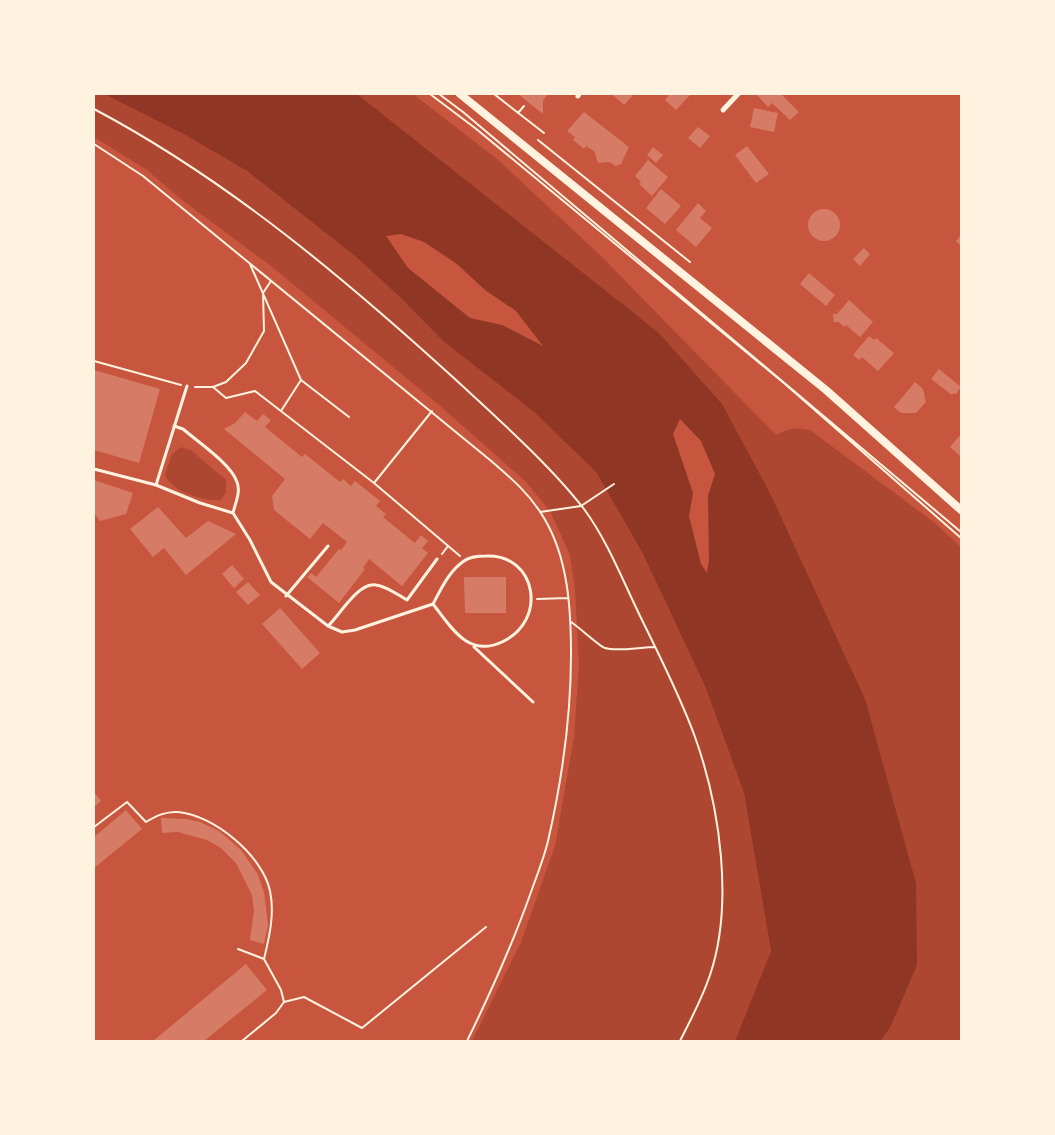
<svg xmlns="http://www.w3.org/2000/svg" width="1055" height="1135" viewBox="0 0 1055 1135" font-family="'Roboto Condensed',sans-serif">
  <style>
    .green { fill: #ae4732 }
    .water { fill: #8f3625; fill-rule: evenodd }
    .building { fill: #d67c66 }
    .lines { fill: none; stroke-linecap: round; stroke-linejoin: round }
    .path { stroke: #fff3e0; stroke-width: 2 }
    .service { stroke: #fff3e0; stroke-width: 3 }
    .minor { stroke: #fff3e0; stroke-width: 5 }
    .tertiary { stroke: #fff3e0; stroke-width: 8 }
  </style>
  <rect width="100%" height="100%" fill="#c8553d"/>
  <!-- green -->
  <path class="green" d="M94,94h10l85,43 58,34 108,85 47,43 41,42 91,71 62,60 46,80 63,134 39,107 27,158 -36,90h-263l49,-99 34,-96 19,-109 5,-72 -4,-75 -5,-35 -20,-44 -24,-29 -87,-77 -168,-139 -89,-66 -35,-30 -53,-33z
    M357,94h56l84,65 103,96 176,180c12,-7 21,-8 34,-5l125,93 26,24v494h-81l10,-13 -25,-329 -94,-204 -49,-90 -64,-73z
    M181,447l11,4 34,29v12l-5,8c-16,2 -52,-9 -56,-26l7,-20z"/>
  <!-- water -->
  <path class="water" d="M104,94h253l301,238 64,72 49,91 94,204 51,184 1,82 -27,63 -10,13h-145l36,-90 -27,-158 -39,-107 -63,-134 -46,-80 -62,-60 -91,-71 -41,-42 -47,-43 -108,-85 -58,-34zM401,234l23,8 33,22 28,26 31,21 27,35 -41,-21 -32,-7 -62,-50 -22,-32zM680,419l21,22 14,33 -7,22 1,64 -2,13 -6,-9 -12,-48 4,-23 -20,-59z"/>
  <!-- building -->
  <path class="building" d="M518,94h30l-5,6v14z
    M612,94h22l-10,11z
    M670,94h21l-15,16 -11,-10z
    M756,94h25l18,18 -9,8 -18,-17 -4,4z
    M754,108l24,5 -4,19 -24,-5z
    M584,112l45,35 -8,17 -6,2 -5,-4 -12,1 -4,-12 -8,-5 -2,3 -11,-9 2,-3 -8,-6z
    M698,127l12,9 -10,12 -12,-10z
    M747,146l22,28 -13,9 -21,-28z
    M653,147l10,8 -7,8 -9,-8z
    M648,160l20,17 -16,19 -13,-12 2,-2 -6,-6z
    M661,189l20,17 -16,18 -19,-16z
    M698,203l8,8 -6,7 12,10 -16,19 -20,-17z
    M808 225a16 16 0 1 1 32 0a16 16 0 1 1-32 0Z
    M961,235v11l-5,-5z
    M864,248l6,6 -10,12 -7,-7z
    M809,273l26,22 -9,11 -26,-22z
    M849,300l24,22 -13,15 -14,-12 -2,2 -5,-5h-5l-1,-8h4z
    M869,336l5,4 2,-2 18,15 -16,18 -16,-14 -3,3 -6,-5z
    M939,369l22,18 -5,7 -2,-1 -2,2 -21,-16z
    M94,370l66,19 -21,74 -45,-13z
    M915,382l8,7 3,13 -10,11h-15l-7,-6z
    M245,412l12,9 6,-7 8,6 -6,7 37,30 3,-3 35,28 3,-3 8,7 4,-5 25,20 -4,5 10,8 -3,3 32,26 6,-8 7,6 -6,7 6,5 -26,33 -33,-27 -6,9 2,1 -26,34 -32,-26 4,-4 5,4 23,-28 2,1 6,-8 -24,-19 -13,16 -36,-29 -2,-14 13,-17 -61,-50 11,-6z
    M961,434v23l-11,-10z
    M94,480l39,13 -7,21 -26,7 -6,-8z
    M158,507l28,31 22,-17 28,13 -50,41 -22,-27 -11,9 -23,-28z
    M232,565l12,14 -10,9 -12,-14z
    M464,577h42v36h-41z
    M248,582l12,13 -12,10 -12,-13z
    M280,608l40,45 -18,16 -40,-45z
    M94,792l7,9 -7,6z
    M126,810l16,19 -48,39v-31z
    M161,818l25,1 14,3 19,9 22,19 16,23 7,19 4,33 -4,19 -14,-4 4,-29 -2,-16 -16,-32 -15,-15 -14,-8 -29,-8 -16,1z
    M246,964l21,26 -63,51h-51z"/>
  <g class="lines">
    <!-- path -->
    <path class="path" d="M430,94l45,34 310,256 176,154
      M439,94l24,18 498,420
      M494,94l50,39
      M94,109c134,71 251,170 362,271 41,38 94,85 128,129 25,34 40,75 59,113 18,37 38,76 52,115 25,70 39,167 15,238 -8,24 -19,44 -30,66
      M518,113l6,-7
      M538,140l152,122
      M94,144l49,32 347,284c21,18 40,34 54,58 24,40 27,90 27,136 0,63 -9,126 -23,187 -4,17 -11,34 -17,51 -18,51 -40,100 -64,149
      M250,264l51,116 48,37
      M94,361l87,24
      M195,387h18l13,-5 20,-19 18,-32 -1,-38 8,-12
      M213,387l13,11 29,-7 119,92 86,73
      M281,411l20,-31
      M374,483l58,-72
      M540,512l41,-6 33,-22
      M442,554l6,-8
      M537,599l31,-1
      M571,622c8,5 28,24 34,26 11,4 36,-1 50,-1
      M94,827l33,-25 19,20c10,-6 20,-11 32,-10 36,3 85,44 92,79 5,23 -1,47 -6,68l17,31 3,12 -8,11 -34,28
      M238,949l26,10
      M284,1002l20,-5 58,31 124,-101"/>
    <!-- service -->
    <path class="service" d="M174,426l9,3c15,13 48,35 54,53 4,10 -2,22 -4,31
      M94,469l62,16 44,18 33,10 17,27 21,42 57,44c12,-11 30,-44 48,-41 10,1 22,10 31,15l30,-41
      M156,485l31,-99
      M286,596l42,-50
      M328,626l14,6 13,-2 78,-26c18,23 35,54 69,38 46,-21 35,-88 -16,-86 -7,0 -17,1 -22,5 -15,10 -23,28 -31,43
      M474,647l59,55"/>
    <!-- minor -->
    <path class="minor" d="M578,96l1,-2
      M723,110l15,-16"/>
    <!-- tertiary -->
    <path class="tertiary" d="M460,94l366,296 135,120"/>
  </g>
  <!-- border -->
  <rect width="1055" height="1135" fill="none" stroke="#fff3e0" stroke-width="190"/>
</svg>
